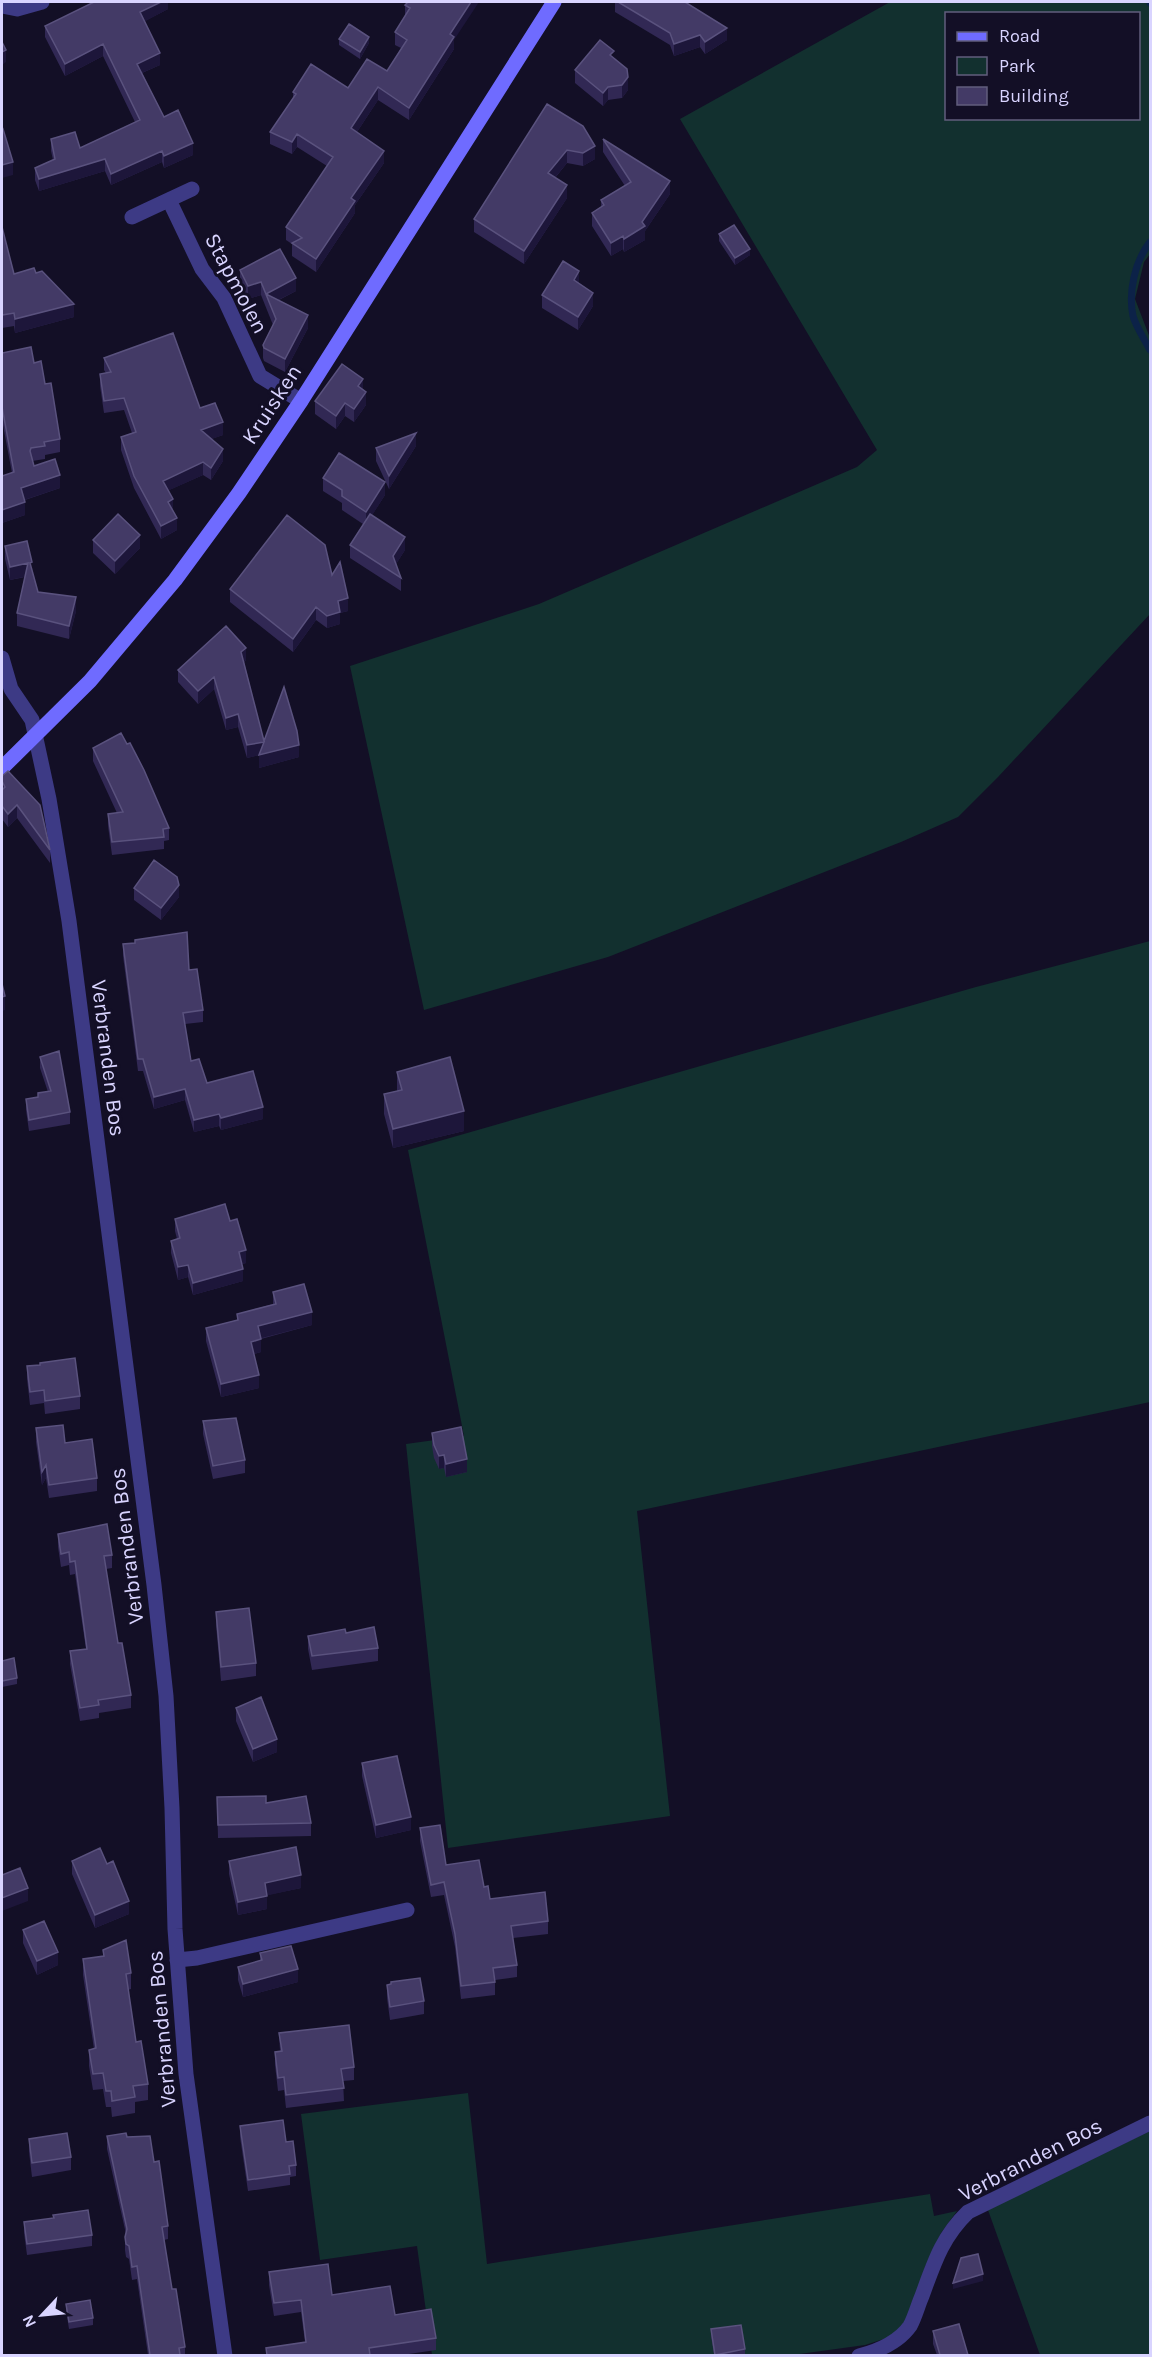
<svg xmlns="http://www.w3.org/2000/svg" width="1152" height="2357" viewBox="0 0 1152 2357" font-family="Karla,sans-serif">
  <style>
    .green { fill: #12302f; fill-rule: evenodd }
    .lines { fill: none; stroke-linecap: round; stroke-linejoin: round }
    .stream { stroke: #0c2248; stroke-width: 7 }
    .street { stroke: #3d3a85; stroke-width: 15 }
    .secondary { stroke: #6f6bff; stroke-width: 15 }
    .wall { fill: #312854 }
    .shaded-wall { fill: #1d163a }
    .building { fill: #433a66; stroke: #5a527e; stroke-width: 1.5 }
    .labels { text-anchor: middle; stroke-width: 6; stroke-linejoin: round; paint-order: stroke }
    .street-label { font-size: 22px; fill: #d9d4ff; stroke: #130f26 }
  </style>
  <rect width="100%" height="100%" fill="#130f26"/>
  <!-- green -->
  <path class="green" d="M890,2h260v252l-6,8 -9,37 15,39v276l-152,163 -40,40 -57,25 -293,115 -184,53 -74,-344 189,-62 318,-137 20,-17 -197,-331zM946,14h192v104h-192z
    M1150,941v461l-513,109 33,305 -222,32 -42,-404 58,-8 -56,-286 568,-163z
    M468,2093l19,171 443,-70 4,22 23,-5 -16,22 -16,34 -19,57 -13,12 -28,9 -80,11 -353,-1 -15,-109 -97,14 -19,-146z
    M1150,2131v224h-110l-52,-145z"/>
  <g class="lines">
    <!-- stream -->
    <path class="stream" d="M1150,2v1
      M1150,242c-15,19 -22,50 -17,74 3,11 12,24 17,34"/>
    <!-- street -->
    <path class="street" d="M2,6l15,3 25,-7
      M169,200l33,69 22,29 36,78 41,25
      M132,217l60,-28
      M2,658l9,31 21,31 17,79 20,122 85,664 12,111 6,112 3,121 11,145 39,282
      M177,1960l20,-2 210,-48
      M859,2356c19,-5 39,-13 51,-30 5,-9 8,-21 12,-30 12,-33 20,-59 46,-84l182,-89"/>
    <!-- secondary -->
    <path class="secondary" d="M2,768l88,-87 85,-101 64,-87 62,-92 253,-399"/>
  </g>
  <!-- wall -->
  <path class="wall" d="M168,2v7l-23,12 15,44 -18,8 22,44 29,38 -29,13 -2,-6 -51,23 -6,-14 -66,20 -4,-11v-12l18,-8 -2,-9v-12l29,9 55,-26 -32,-66 -38,20 -20,-39v-11z
    M615,2h70l42,38 -22,14 -5,-7 -26,9 -4,-11 -55,-33z
    M405,5l49,35v9l-45,71 -31,-20 -21,32 27,31 -29,42v8l-39,59 -24,-16v-12l-6,-4v-13l41,-61 -30,-19 -5,7 -22,-10v-12l23,-33v-7l55,-4 39,-17 14,-23 -6,-3v-13l10,-16z
    M339,39l30,4 -9,16 -21,-14z
    M614,58l14,32 -6,8 -14,2 -5,6 -28,-23v-13z
    M547,104l48,55 -12,7 -16,-3 -12,15 12,20 -43,66 -50,-32v-13z
    M603,139l67,55 -25,37v9l-21,12 -1,-3 -12,7 -19,-30v-13l9,-6v-7l24,-14 -22,-34z
    M2,227l12,47 22,-1 38,44 -59,16 -1,-7 -12,2z
    M719,234l31,21 -15,10 -16,-24z
    M240,270l56,21 -17,9 29,28 -23,44 -21,-11 -1,-3v-13l10,-20 -12,-30 -13,4 -8,-16z
    M579,283l14,23 -15,24 -36,-22v-13z
    M2,353l32,10 11,21 15,55v13l-15,3v4l-13,2 2,5 26,22 -35,12v15l-23,8v-47l10,-3 -10,-53z
    M104,358l96,50 23,27 -12,4 12,22 -12,19 -8,-5 -34,15 8,40 -16,9 -27,-51 -13,-38v-13l11,-4 -8,-23 -20,3 -4,-27v-12l6,-1 -2,-3z
    M363,390l3,15 -12,17 -9,-6 -9,13 -21,-15v-13z
    M416,446l-27,43 -13,-28v-13z
    M323,478l62,17 -13,20 33,35 -9,14 5,14v13l-51,-33v-13l13,-21 -21,-14v-7l-19,-12z
    M93,540l47,8 -25,26 -22,-21z
    M5,546l27,25 6,21 38,19 -7,28 -52,-13v-13l8,-36 -15,3 -5,-21z
    M332,575l16,36 -8,2v11l-13,4 -11,-8 -23,32 -63,-50v-13z
    M246,660l-2,2 20,79 35,16 -40,11v-13l-12,3 -9,-31 -12,3 -12,-41 -16,15 -20,-22v-12z
    M93,748l76,80v12l-5,1v8l-52,6 -4,-29v-12l9,-1 -24,-52z
    M2,776l48,74v13l-33,-45 -9,9 -6,-8z
    M134,888l45,9 -18,23 -27,-20z
    M135,940l54,30 14,40v12l-18,2 6,37 16,22 56,36 -42,11 -2,-4 -25,6 -9,-32 -31,9 -11,-38h-5l-15,-115v-12l12,-1z
    M40,1057l30,55v12l-41,7 -3,-21v-11l12,-2 10,-5 -8,-24z
    M397,1072l67,59 -71,17 -9,-34v-20l13,-3z
    M175,1219l55,2 16,42 -4,1 1,17 -50,14 -5,-18 -10,3 -7,-27v-12l6,-2 -2,-8z
    M273,1292l39,33 -51,14v13l-7,2 5,34 -38,9 -15,-56v-13l31,-8v-6l36,-10z
    M27,1366l53,30v13l-35,5 -1,-11 -14,2 -3,-26z
    M203,1421l42,39v13l-32,6 -10,-45z
    M36,1428l29,15 32,35v13l-48,7 -3,-20 -4,7 -6,-43z
    M432,1433l35,39 -21,5 -2,-9 -5,1 -5,-11 -2,-12z
    M58,1534l54,21v13l-6,1 12,74 13,52v13l-32,5v5l-19,3 -10,-57v-13l16,-2 -11,-75 -5,1 -1,-10 -8,2 -3,-20z
    M216,1612l40,51v13l-35,5 -5,-56z
    M308,1636l70,12v13l-66,9 -4,-21z
    M2,1661l15,17v6l-15,3z
    M236,1708l41,44 -24,10 -17,-41z
    M362,1763l49,67 -35,8 -14,-62z
    M217,1797l49,6 45,20v13l-93,2z
    M420,1828l26,37 38,22 6,12 58,22v13l-35,4 4,27v12l-22,3v15l-34,4 -6,-52 -11,-52 -13,2 -11,-56z
    M72,1861l35,3 22,50 -34,14 -23,-54z
    M229,1861l72,27 -34,7v14l-29,6 -9,-41z
    M23,1930l35,35 -21,10 -14,-32z
    M103,1950l28,23v16l-3,1 8,52 12,42v16l-13,2v11l-23,4 -1,-10h-5l-3,-18 -10,1 -4,-24v-16l5,-1 -11,-74v-16l20,-3z
    M260,1953l38,29 -55,15 -5,-17v-13l22,-6z
    M387,1985l37,16v13l-34,6 -3,-22z
    M279,2033l75,34v13l-11,1 1,20 -58,7 -2,-18 -6,1 -3,-26v-13l5,-1z
    M240,2126l46,16 10,23v11l-6,1v8l-42,6 -8,-54z
    M107,2136l20,1 27,25 14,64v13l-4,1 8,49 13,58v8h-37l-11,-76 -5,1 -3,-21 -3,-2 -1,-7v-13l1,-3 -19,-85z
    M29,2139l42,18v13l-39,7 -3,-25z
    M24,2222l68,13v11l-65,9 -3,-22z
    M269,2272l63,23 63,20 41,23v12l-34,5h-136v-7l39,-6 -4,-30 -27,4 -5,-31z
    M66,2304l27,14v7l-24,4 -3,-19z
    M711,2329l34,20v6h-31l-3,-19z
    M933,2331l35,24h-31l-4,-11z"/>
  <!-- shaded-wall -->
  <path class="shaded-wall" d="M161,2h7v7l-28,15v-12z
    M471,2h8l-25,38v9l-45,71v-12l41,-74z
    M727,28v12l-22,14v-12z
    M700,35v12l-26,9v-12z
    M369,37v6l-9,16v-7z
    M103,44v12l-38,20v-12z
    M6,50v12l-4,3v-13z
    M160,53v12l-23,10v-11z
    M628,77v13l-6,8v-13z
    M378,87v13l-27,41v-13z
    M608,87v13l-5,6v-13z
    M297,134v13l-5,7v-12z
    M193,143v12l-29,13v-12z
    M595,146v13l-12,7v-13z
    M567,150v13l-19,23v-13z
    M162,151v11l-51,23v-11z
    M384,151v12l-29,42v8l-39,59v-13l35,-61z
    M105,159v12l-66,20v-12z
    M13,162v13l-11,3v-13z
    M670,181v13l-25,37v9l-21,12v-13l18,-17z
    M567,185v13l-43,66v-13z
    M623,236v13l-12,7v-13z
    M750,249v6l-15,10v-7z
    M579,271v13l-5,-4z
    M296,278v13l-26,13 -4,-10z
    M261,282v13l-13,4v-13z
    M593,293v13l-15,24v-13z
    M74,304v13l-59,16v-14z
    M308,315v13l-23,44v-13z
    M363,379v13l-5,-6z
    M366,392v13l-12,17v-13z
    M345,403v13l-9,13v-13z
    M223,422v13l-22,8v-13z
    M416,433v13l-27,43v-13z
    M223,449v12l-12,19v-12z
    M203,462v13l-40,18v-12z
    M60,475v13l-39,13v-13z
    M385,482v13l-19,30v-13z
    M173,499v12l-5,-9z
    M25,502v13l-23,8v-13z
    M177,518v12l-16,9v-13z
    M140,535v13l-25,26v-13z
    M405,537v13l-12,19v-13z
    M28,563v13l-18,4v-13z
    M76,597v14l-7,28v-13z
    M348,598v13l-8,2v11l-13,4v-12l11,-15z
    M316,607v13l-23,32v-13z
    M246,648v12l-5,4v-12z
    M214,677v12l-16,15v-13z
    M238,714v13l-12,3v-12z
    M264,742v12l-17,4v-13z
    M299,745v12l-40,11v-13z
    M17,805v13l-9,9v-13z
    M179,885v12l-18,23v-12z
    M5,996v14l-3,1v-14z
    M185,1089v11l-31,9v-12z
    M263,1107v12l-42,11v-12z
    M464,1111v20l-71,17v-19z
    M219,1114v12l-25,6v-12z
    M246,1250v13l-7,2v-13z
    M188,1265v12l-10,3v-13z
    M243,1269v12l-50,14v-12z
    M312,1312v13l-54,14v-13z
    M261,1339v13l-10,3v-13z
    M259,1375v13l-38,9v-13z
    M444,1455v13l-5,1v-13z
    M467,1459v13l-21,5v-13z
    M46,1465v13l-4,7v-13z
    M277,1739v13l-24,10v-13z
    M411,1817v13l-35,8v-13z
    M301,1875v13l-36,8v-13z
    M28,1888v13l-26,10v-13z
    M267,1896v13l-29,6v-13z
    M129,1901v13l-34,14v-13z
    M58,1952v13l-21,10v-14z
    M298,1969v13l-55,15v-13z
    M983,2274v7l-30,8v-6z"/>
  <!-- building -->
  <path class="building" d="M94,2h67l-21,10 20,41 -23,11 27,53 14,-7 15,33 -29,13 -2,-5 -51,23 -6,-15 -66,20 -4,-11 20,-9 -4,-20 24,-7 5,16 60,-28 -37,-76 -38,20 -20,-38z
    M408,2h63l-21,32 4,3 -45,71 -31,-21 -27,41 33,23 -33,47 4,3 -39,58 -24,-16 10,-5 -16,-11 47,-70 -36,-23 -5,8 -22,-10 26,-38 -3,-2 18,-28 37,24 19,-29 20,12 20,-31 -12,-8 15,-24 -5,-3z
    M618,2h67l42,26 -22,14 -5,-7 -26,9 -4,-11z
    M349,24l20,13 -9,15 -21,-13z
    M600,40l14,11 -4,4 17,14 1,8 -6,8 -14,2 -5,6 -28,-23z
    M2,42l4,8 -4,2z
    M547,104l36,22 12,20 -12,7 -16,-3 -19,23 19,12 -43,66 -50,-32z
    M3,129l10,33 -11,3v-35z
    M603,139l67,42 -28,41 3,4 -21,13 -1,-3 -12,7 -19,-30 12,-8 -3,-5 30,-18z
    M734,225l16,24 -15,9 -16,-24z
    M2,227l12,47 20,-6 2,5 6,-2 32,33 -59,15 -1,-6 -12,2z
    M280,249l16,29 -30,16 42,21 -23,44 -21,-11 -1,-3 13,-26 -15,-37 -13,4 -8,-16z
    M563,261l16,10 -5,9 19,13 -15,24 -36,-22z
    M173,333l27,75 15,-5 8,19 -22,8 22,19 -12,19 -8,-6 -40,19 10,18 -5,3 9,16 -16,8 -27,-50 -13,-39 15,-5 -12,-34 -20,3 -4,-27 11,-2 -7,-14z
    M31,347l3,16 7,-2 4,23 6,-1 9,56 -16,3 1,4 -14,2 -1,3 4,15 21,-7 5,16 -39,13 4,14 -23,8v-34l12,-4 -12,-65v-54z
    M342,364l21,15 -5,7 8,6 -12,17 -9,-6 -9,13 -21,-15z
    M416,433l-27,43 -13,-28z
    M339,453l46,29 -19,30 -24,-16v-6l-19,-12z
    M118,514l22,21 -25,26 -22,-21z
    M370,514l35,23 -12,19 8,22 -51,-33z
    M287,515l38,30 7,30 8,-13 8,36 -10,3 2,11 -13,4 -11,-9 -23,32 -63,-50z
    M27,541l5,21 -2,1 8,29 38,5 -7,29 -52,-13 11,-50 -18,4 -5,-21z
    M226,626l20,22 -5,4 23,89 20,-54 13,44 2,14 -40,10 5,-13 -17,3 -9,-31 -12,4 -12,-41 -16,14 -20,-21z
    M121,733l6,11 3,-1 14,27 25,58 -6,1 1,8 -52,5 -4,-28 15,-2 -30,-64z
    M8,771l32,34 10,45 -33,-45 -9,9 -6,-8v-16l3,-3 -3,-6v-5z
    M154,860l23,17 2,8 -18,23 -27,-20z
    M187,932l2,38 8,-1 6,41 -20,3 8,48 8,-2 8,24 46,-12 10,36 -42,11 -2,-4 -25,6 -9,-31 -31,8 -11,-38h-5l-15,-115 12,-1v-3z
    M2,984l3,12 -3,1z
    M59,1051l11,61 -41,8 -3,-21 12,-2v-4l13,-2 -11,-34z
    M450,1057l14,54 -71,18 -9,-35 18,-4 -5,-18z
    M225,1204l5,17 7,-2 9,31 -7,2 4,17 -50,14 -5,-18 -10,2 -7,-26 9,-3 -5,-19z
    M304,1284l8,28 -54,14 3,13 -10,3 8,33 -38,9 -15,-56 32,-8 -1,-6 39,-10 -3,-12z
    M75,1358l5,38 -35,5 -1,-11 -14,2 -3,-26 13,-1v-2z
    M236,1418l9,42 -32,6 -10,-45z
    M63,1425l2,18 27,-4 5,39 -48,7 -3,-20 -4,7 -6,-44z
    M461,1427l6,32 -21,5 -2,-9 -5,1 -5,-11 -2,-12z
    M107,1524l5,31 -8,1 14,87h4l9,52 -33,5 1,5 -19,3 -10,-57 17,-2 -12,-88 -5,1 -1,-10 -8,2 -3,-20z
    M249,1608l7,55 -35,4 -5,-55z
    M374,1627l4,21 -66,8 -4,-20 37,-7 1,4z
    M14,1658l3,20 -15,3v-20z
    M261,1697l16,42 -24,10 -17,-41z
    M397,1756l14,61 -35,8 -14,-62z
    M266,1796v7l40,-7 5,27 -93,2 -1,-28z
    M440,1825l6,40 33,-5 5,27 4,-1 2,13 55,-7 3,29 -37,5 6,39 -24,3 2,14 -34,4 -6,-52 -11,-52 -13,3 -11,-57z
    M296,1847l5,28 -36,8 2,13 -29,6 -9,-41z
    M100,1848l7,16 6,-3 16,40 -34,14 -23,-54z
    M20,1868l8,20 -26,10v-23z
    M44,1921l14,31 -21,9 -14,-31z
    M126,1940l5,33 -5,1 10,68 5,-1 7,43 -15,2 2,11 -23,4 -1,-10h-5l-3,-18 -10,1 -4,-24 7,-2 -13,-89 21,-3 -1,-6z
    M291,1946l7,23 -55,15 -5,-17 24,-7 -2,-7z
    M420,1978l4,23 -34,6 -3,-22 4,-1v-2z
    M349,2025l5,42 -13,2 3,19 -58,7 -2,-18 -6,1 -3,-26 7,-1 -3,-18z
    M283,2120l3,22 7,-1 3,24 -7,1 1,8 -42,6 -8,-54z
    M67,2133l4,24 -39,6 -3,-24z
    M126,2133l1,4 23,-1 4,26 5,-1 9,65 -6,1 10,62h4l9,58 -6,1 1,7h-30l-13,-89 -5,1 -3,-21 -3,-2 -1,-7 2,-8 -20,-93z
    M88,2210l4,25 -65,9 -3,-22 30,-4 -1,-3z
    M978,2254l5,20 -30,9 8,-25z
    M328,2264l4,31 58,-9 5,29 36,-6 5,29 -67,10 1,7h-103l-1,-7 40,-6 -5,-42 -27,3 -5,-31z
    M90,2300l3,18 -24,4 -3,-18z
    M959,2324l9,31h-28l-7,-24z
    M741,2325l4,24 -30,6 -4,-26z"/>
  <g class="labels">
    <!-- street labels -->
    <g class="street-label">
      <text transform="translate(237 283) rotate(62)" y="8">Stapmolen</text>
      <text transform="translate(271 404) rotate(-57)" y="8">Kruisken</text>
      <text transform="translate(109 1058) rotate(83)" y="8">Verbranden Bos</text>
      <text transform="translate(126 1546) rotate(-97)" y="8">Verbranden Bos</text>
      <text transform="translate(161 2029) rotate(-95)" y="8">Verbranden Bos</text>
      <text transform="translate(1030 2159) rotate(-27)" y="8">Verbranden Bos</text>
    </g>
  </g>
  <!-- border -->
  <rect width="1152" height="2357" fill="none" stroke="#d9d4ff" stroke-width="6"/>
  <!-- legend -->
  <rect x="945" y="12" width="195" height="108" fill="#130f26" stroke="#625e7d" stroke-width="1.5"/>
  <rect x="957" y="32" width="30" height="9" fill="#6f6bff" stroke="#625e7d" stroke-width="1.5"/>
  <text x="999" y="42" font-size="18" fill="#d9d4ff">Road</text>
  <rect x="957" y="57" width="30" height="18" fill="#12302f" stroke="#625e7d" stroke-width="1.5"/>
  <text x="999" y="72" font-size="18" fill="#d9d4ff">Park</text>
  <rect x="957" y="87" width="30" height="18" fill="#433a66" stroke="#625e7d" stroke-width="1.5"/>
  <text x="999" y="102" font-size="18" fill="#d9d4ff">Building</text>
  <!-- north arrow -->
  <g transform="translate(42 2315) rotate(244)" stroke="#130f26" stroke-width="4.5" paint-order="stroke">
  <path d="M0-4.5L10 22L0 15L-10 22Z" fill="#d9d4ff"/>
  <text y="-9" font-size="16" font-weight="bold" text-anchor="middle" fill="#d9d4ff">N</text>
  </g>
</svg>
